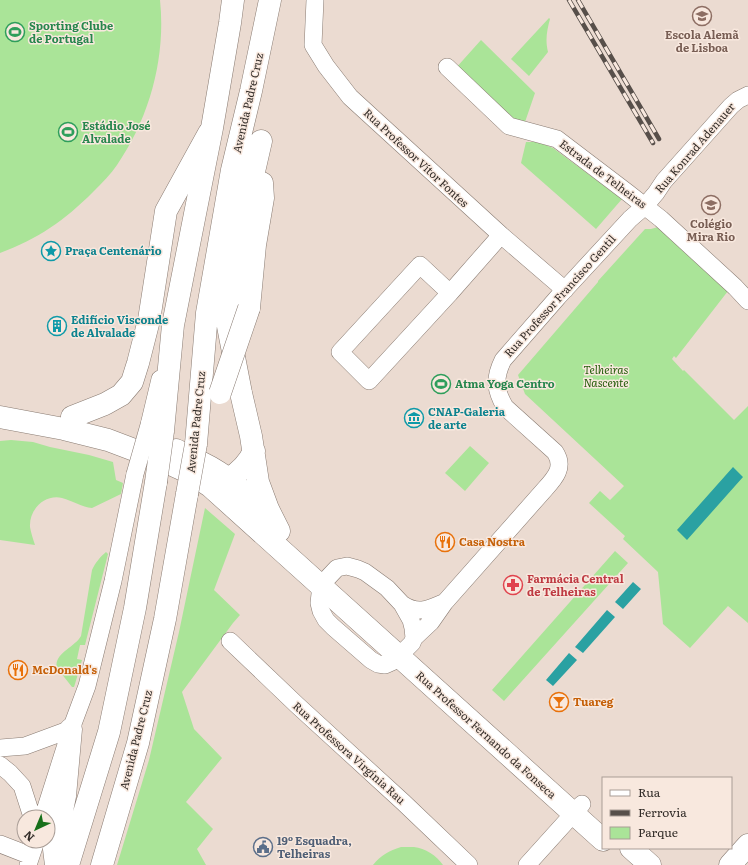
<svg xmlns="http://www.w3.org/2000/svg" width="748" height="865" viewBox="0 0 748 865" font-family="Literata,serif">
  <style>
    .green { fill: #aae498 }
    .water { fill: #2aa1a2 }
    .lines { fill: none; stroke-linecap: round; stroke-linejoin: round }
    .street-casing { stroke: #897b72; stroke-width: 18 }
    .secondary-casing { stroke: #897b72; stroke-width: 23 }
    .highway-casing { stroke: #897b72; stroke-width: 23 }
    .street { stroke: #fff; stroke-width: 17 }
    .secondary { stroke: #fff; stroke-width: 22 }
    .highway { stroke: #fff; stroke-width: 22 }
    .rail-casing { stroke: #574f4a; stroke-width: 4.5 }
    .rail { stroke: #f8e8de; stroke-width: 3; stroke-dasharray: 9; stroke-linecap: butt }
    .street-bridge-casing { stroke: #897b72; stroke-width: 18; stroke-linecap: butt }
    .highway-bridge-casing { stroke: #897b72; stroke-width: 23; stroke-linecap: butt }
    .street-bridge { stroke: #fff; stroke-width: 17 }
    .highway-bridge { stroke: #fff; stroke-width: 22 }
    .labels { text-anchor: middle; stroke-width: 3; stroke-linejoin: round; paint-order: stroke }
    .leisure-label { font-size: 11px; font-weight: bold; fill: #27864d; stroke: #f8e8de; text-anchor: start }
    .education-label { font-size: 11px; font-weight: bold; fill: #785e54; stroke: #f8e8de }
    .street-label { font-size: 11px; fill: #332d29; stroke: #f8e8de }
    .culture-label { font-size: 11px; font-weight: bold; fill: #0d838f; stroke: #f8e8de; text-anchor: start }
    .park-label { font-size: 11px; font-style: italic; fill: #245c0a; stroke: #f8e8de }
    .food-label { font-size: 11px; font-weight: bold; fill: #c56008; stroke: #f8e8de; text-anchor: start }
    .health-label { font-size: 11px; font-weight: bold; fill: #be3a42; stroke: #f8e8de; text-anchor: start }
    .service-label { font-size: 11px; font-weight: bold; fill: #4e5e75; stroke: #f8e8de; text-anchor: start }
  </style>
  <rect width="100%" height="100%" fill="#ebdbd1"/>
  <!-- green -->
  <path class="green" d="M0,0h160c6,57 -10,117 -43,165 -6,9 -15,18 -24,27 -28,28 -55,47 -93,61z
    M549,18l1,1c-3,11 -5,21 -2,33l-19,24 -18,-17z
    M481,40l54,53 -10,29 -14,1 -56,-54z
    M526,142h12l15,6 69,51 -26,30 -75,-66z
    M658,227l70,64 -52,67 -2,-2 -2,3 11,12 1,-1 50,50 14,-14v217l-20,-17 -38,42 -27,-24 -5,-52 -35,-33 2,-3 -36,-33 11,-12 10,9 14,-14 -99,-92 -7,-19 80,-93v-1l47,-52h6z
    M11,440l22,2 17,5 39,8 24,7 3,18 7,3 -2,11 -29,14c-10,-1 -19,-7 -30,-10 -17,-4 -33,11 -32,29 1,6 3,12 5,18l-35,-5v-99z
    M470,446l19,17 -24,28 -20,-18z
    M205,508l30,26 -21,56 26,25 -7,8 -51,69 12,37 28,29 -36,44 27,27 -16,20 9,16h-89l32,-105 30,-128z
    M615,551l13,12 -124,138 -12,-11z
    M106,552l2,2 -23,91h-5l-3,14 5,1 -7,24 -1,3h-2l-15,-19c-4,-14 18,-21 24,-32l11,-66c3,-7 9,-14 14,-18z
    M401,847c4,0 8,0 13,0 11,1 23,9 29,18h-70c8,-10 16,-14 28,-18z"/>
  <!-- water -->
  <path class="water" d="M733,467l10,10 -56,63 -10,-10z
    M633,582l8,7 -18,20 -8,-7z
    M607,610l8,7 -32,36 -8,-6z
    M569,653l8,7 -24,26 -7,-6z"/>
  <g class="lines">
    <defs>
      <path id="street" d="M315,0l-2,45 13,21 24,31 151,138 64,55
        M447,67l62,59 48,13 71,54 33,26 74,68 13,14
        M450,293l-30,-28 -80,87 29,29 81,-88 51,-58
        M149,425l11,-46
        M347,566l11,3 7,3 22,16 15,16 9,16 2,8 1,10 -2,5 -18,18 -9,4 -7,-1 -7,-4 -38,-33 -7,-7 -5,-9 -2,-8 2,-18 16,-17z
        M402,604c16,11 27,5 43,-2
        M414,638l17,-16 14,-20 100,-113c10,-11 20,-22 10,-37l-50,-45c-10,-17 -11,-29 -2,-47l55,-63 72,-78 15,-13 11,-13 8,-12 67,-75 7,-6 10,-5
        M230,641l67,64 106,97 66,63
        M0,748l25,-2 46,-17
        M0,765l10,8 12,13 10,31
        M43,817l28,-88 16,-43 26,-105 22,-107
        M0,844l31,12
        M28,865l8,-24
        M527,865l55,-61"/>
      <path id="secondary" d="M0,417l64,12 44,11 58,22 24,11 20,13 393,354
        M72,417l33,-13 16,-9 11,-13 6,-19 11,-43 17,-109 43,-78
        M176,450c23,11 43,20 62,37 11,12 18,25 31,36
        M631,848l19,17
        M730,865l18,-20"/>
      <path id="highway" d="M261,141l-17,74 -10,58 -7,48 14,72 10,43 7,46 10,27 11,22
        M249,308l6,-63 8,-47 -1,-15
        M163,431l10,-106 39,-197 18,-105 3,-23
        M196,444l11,-131 25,-143 19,-79 19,-91
        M228,479c12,-7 20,-15 26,-28
        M56,865l-2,-16 11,-53 6,-67
        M68,865l41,-133 26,-124 21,-126
        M102,865l36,-122 27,-124 22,-125"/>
    </defs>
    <!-- street casing -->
    <use href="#street" class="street-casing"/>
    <!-- secondary casing -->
    <use href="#secondary" class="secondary-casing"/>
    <!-- highway casing -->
    <use href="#highway" class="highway-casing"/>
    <!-- street -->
    <use href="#street" class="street"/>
    <!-- secondary -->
    <use href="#secondary" class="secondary"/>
    <!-- highway -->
    <use href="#highway" class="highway"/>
    <defs>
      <path id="rail" d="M569,0l84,143
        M578,0l81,139"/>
    </defs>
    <!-- rail casing -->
    <use href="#rail" class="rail-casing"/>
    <!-- rail -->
    <use href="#rail" class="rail"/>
    <defs>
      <path id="street-bridge" d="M135,474l14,-49"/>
      <path id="highway-bridge" d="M220,393l29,-85
        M156,482l7,-51
        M187,494l9,-50"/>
    </defs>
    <!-- street-bridge casing -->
    <use href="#street-bridge" class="street-bridge-casing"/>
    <!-- highway-bridge casing -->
    <use href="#highway-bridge" class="highway-bridge-casing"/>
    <!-- street-bridge -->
    <use href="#street-bridge" class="street-bridge"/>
    <!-- highway-bridge -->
    <use href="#highway-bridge" class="highway-bridge"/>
  </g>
  <!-- icons -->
  <defs>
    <symbol id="school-ring" viewBox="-11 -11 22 22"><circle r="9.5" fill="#f8e8de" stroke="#8d6e63" stroke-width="1.5"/><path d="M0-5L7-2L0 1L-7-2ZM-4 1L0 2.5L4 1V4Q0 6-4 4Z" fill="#8d6e63"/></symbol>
    <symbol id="stadium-ring" viewBox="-11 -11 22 22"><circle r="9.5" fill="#f8e8de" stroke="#2e9e5b" stroke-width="1.5"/><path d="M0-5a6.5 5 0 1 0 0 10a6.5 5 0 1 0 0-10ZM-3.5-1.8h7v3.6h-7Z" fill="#2e9e5b"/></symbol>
    <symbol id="sight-ring" viewBox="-11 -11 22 22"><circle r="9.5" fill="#f8e8de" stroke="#0f9aa8" stroke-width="1.5"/><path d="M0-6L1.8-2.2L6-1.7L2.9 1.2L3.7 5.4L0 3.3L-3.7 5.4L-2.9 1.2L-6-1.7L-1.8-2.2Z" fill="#0f9aa8"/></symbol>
    <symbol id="building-ring" viewBox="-11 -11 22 22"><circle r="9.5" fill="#f8e8de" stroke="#0f9aa8" stroke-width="1.5"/><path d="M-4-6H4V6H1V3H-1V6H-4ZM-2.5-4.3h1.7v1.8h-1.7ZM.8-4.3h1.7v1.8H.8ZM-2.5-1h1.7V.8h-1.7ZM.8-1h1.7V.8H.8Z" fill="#0f9aa8"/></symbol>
    <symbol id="museum-ring" viewBox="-11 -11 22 22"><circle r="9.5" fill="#f8e8de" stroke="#0f9aa8" stroke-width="1.5"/><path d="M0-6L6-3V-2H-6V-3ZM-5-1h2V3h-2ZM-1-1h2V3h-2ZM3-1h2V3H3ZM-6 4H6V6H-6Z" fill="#0f9aa8"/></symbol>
    <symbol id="restaurant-ring" viewBox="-11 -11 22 22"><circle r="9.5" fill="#f8e8de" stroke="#e8710a" stroke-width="1.5"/><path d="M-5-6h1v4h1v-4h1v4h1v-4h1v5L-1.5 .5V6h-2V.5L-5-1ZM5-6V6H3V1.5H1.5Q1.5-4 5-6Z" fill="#e8710a"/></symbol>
    <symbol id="pharmacy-ring" viewBox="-11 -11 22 22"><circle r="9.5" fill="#f8e8de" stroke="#e0444e" stroke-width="1.5"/><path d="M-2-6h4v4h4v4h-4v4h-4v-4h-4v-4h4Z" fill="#e0444e"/></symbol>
    <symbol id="bar-ring" viewBox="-11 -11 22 22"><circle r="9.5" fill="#f8e8de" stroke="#e8710a" stroke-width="1.5"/><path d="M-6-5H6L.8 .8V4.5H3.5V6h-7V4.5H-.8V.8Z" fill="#e8710a"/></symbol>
    <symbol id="civic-ring" viewBox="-11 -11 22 22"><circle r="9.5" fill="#f8e8de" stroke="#5c6f8a" stroke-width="1.5"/><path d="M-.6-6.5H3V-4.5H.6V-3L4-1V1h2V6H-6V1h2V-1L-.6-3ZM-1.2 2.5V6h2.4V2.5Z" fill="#5c6f8a"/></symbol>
  </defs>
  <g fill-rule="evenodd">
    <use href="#school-ring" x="691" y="5" width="22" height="22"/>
    <use href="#stadium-ring" x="4" y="21" width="22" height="22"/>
    <use href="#stadium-ring" x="57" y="121" width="22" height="22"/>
    <use href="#school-ring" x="700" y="194" width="22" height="22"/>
    <use href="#sight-ring" x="40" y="240" width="22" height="22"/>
    <use href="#building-ring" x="46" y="315" width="22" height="22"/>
    <use href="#stadium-ring" x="430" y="373" width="22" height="22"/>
    <use href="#museum-ring" x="403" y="407" width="22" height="22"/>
    <use href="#restaurant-ring" x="434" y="531" width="22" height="22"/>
    <use href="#pharmacy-ring" x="502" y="574" width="22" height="22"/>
    <use href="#restaurant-ring" x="7" y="659" width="22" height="22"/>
    <use href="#bar-ring" x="548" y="691" width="22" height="22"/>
    <use href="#civic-ring" x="252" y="836" width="22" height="22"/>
  </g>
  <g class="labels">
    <!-- leisure labels -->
    <g class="leisure-label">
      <text x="29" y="30">Sporting Clube<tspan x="29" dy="13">de Portugal</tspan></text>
      <text x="82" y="130">Estádio José<tspan x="82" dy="13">Alvalade</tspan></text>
      <text x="455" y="388">Atma Yoga Centro</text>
    </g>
    <!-- education labels -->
    <g class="education-label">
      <text x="702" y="39">Escola Alemã<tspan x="702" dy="13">de Lisboa</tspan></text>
      <text x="711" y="228">Colégio<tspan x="711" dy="13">Mira Rio</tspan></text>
    </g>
    <!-- street labels -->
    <g class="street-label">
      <text transform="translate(248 103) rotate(-77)" y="4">Avenida Padre Cruz</text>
      <text transform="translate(695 148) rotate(-49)" y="4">Rua Konrad Adenauer</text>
      <text transform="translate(416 158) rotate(43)" y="4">Rua Professor Vítor Fontes</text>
      <text transform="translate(603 174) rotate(37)" y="4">Estrada de Telheiras</text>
      <text transform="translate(560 296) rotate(-48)" y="4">Rua Professor Francisco Gentil</text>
      <text transform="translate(196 422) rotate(-84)" y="4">Avenida Padre Cruz</text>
      <text transform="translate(486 735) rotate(42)" y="4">Rua Professor Fernando da Fonseca</text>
      <text transform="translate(136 740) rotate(-76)" y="4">Avenida Padre Cruz</text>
      <text transform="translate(349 753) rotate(42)" y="4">Rua Professora Virgínia Rau</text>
    </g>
    <!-- culture labels -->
    <g class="culture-label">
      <text x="65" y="255">Praça Centenário</text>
      <text x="71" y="324">Edifício Visconde<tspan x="71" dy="13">de Alvalade</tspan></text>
      <text x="428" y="416">CNAP-Galeria<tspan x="428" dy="13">de arte</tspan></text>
    </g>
    <!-- park labels -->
    <g class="park-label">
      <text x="606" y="374">Telheiras<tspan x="606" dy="13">Nascente</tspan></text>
    </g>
    <!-- food labels -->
    <g class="food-label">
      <text x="459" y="546">Casa Nostra</text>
      <text x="32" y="674">McDonald's</text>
      <text x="573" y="706">Tuareg</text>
    </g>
    <!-- health labels -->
    <g class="health-label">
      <text x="527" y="583">Farmácia Central<tspan x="527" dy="13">de Telheiras</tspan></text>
    </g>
    <!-- service labels -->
    <g class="service-label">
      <text x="277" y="845">19º Esquadra,<tspan x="277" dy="13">Telheiras</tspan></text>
    </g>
  </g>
  <!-- legend -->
  <rect x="602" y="777" width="130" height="72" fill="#f8e8de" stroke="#a99d96"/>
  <rect x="610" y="790" width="20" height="6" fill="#ffffff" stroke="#a99d96"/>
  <text x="638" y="797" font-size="12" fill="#332d29">Rua</text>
  <rect x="610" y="810" width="20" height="6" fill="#574f4a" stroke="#a99d96"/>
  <text x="638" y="817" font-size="12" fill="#332d29">Ferrovia</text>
  <rect x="610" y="827" width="20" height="12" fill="#aae498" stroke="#a99d96"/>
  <text x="638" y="837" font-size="12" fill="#332d29">Parque</text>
  <!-- north arrow -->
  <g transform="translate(36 829) rotate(224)"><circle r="19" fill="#f8e8de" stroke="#a99d96"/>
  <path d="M0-3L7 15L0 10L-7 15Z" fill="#176f1a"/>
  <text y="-6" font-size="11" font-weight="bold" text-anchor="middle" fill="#332d29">N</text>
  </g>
</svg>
